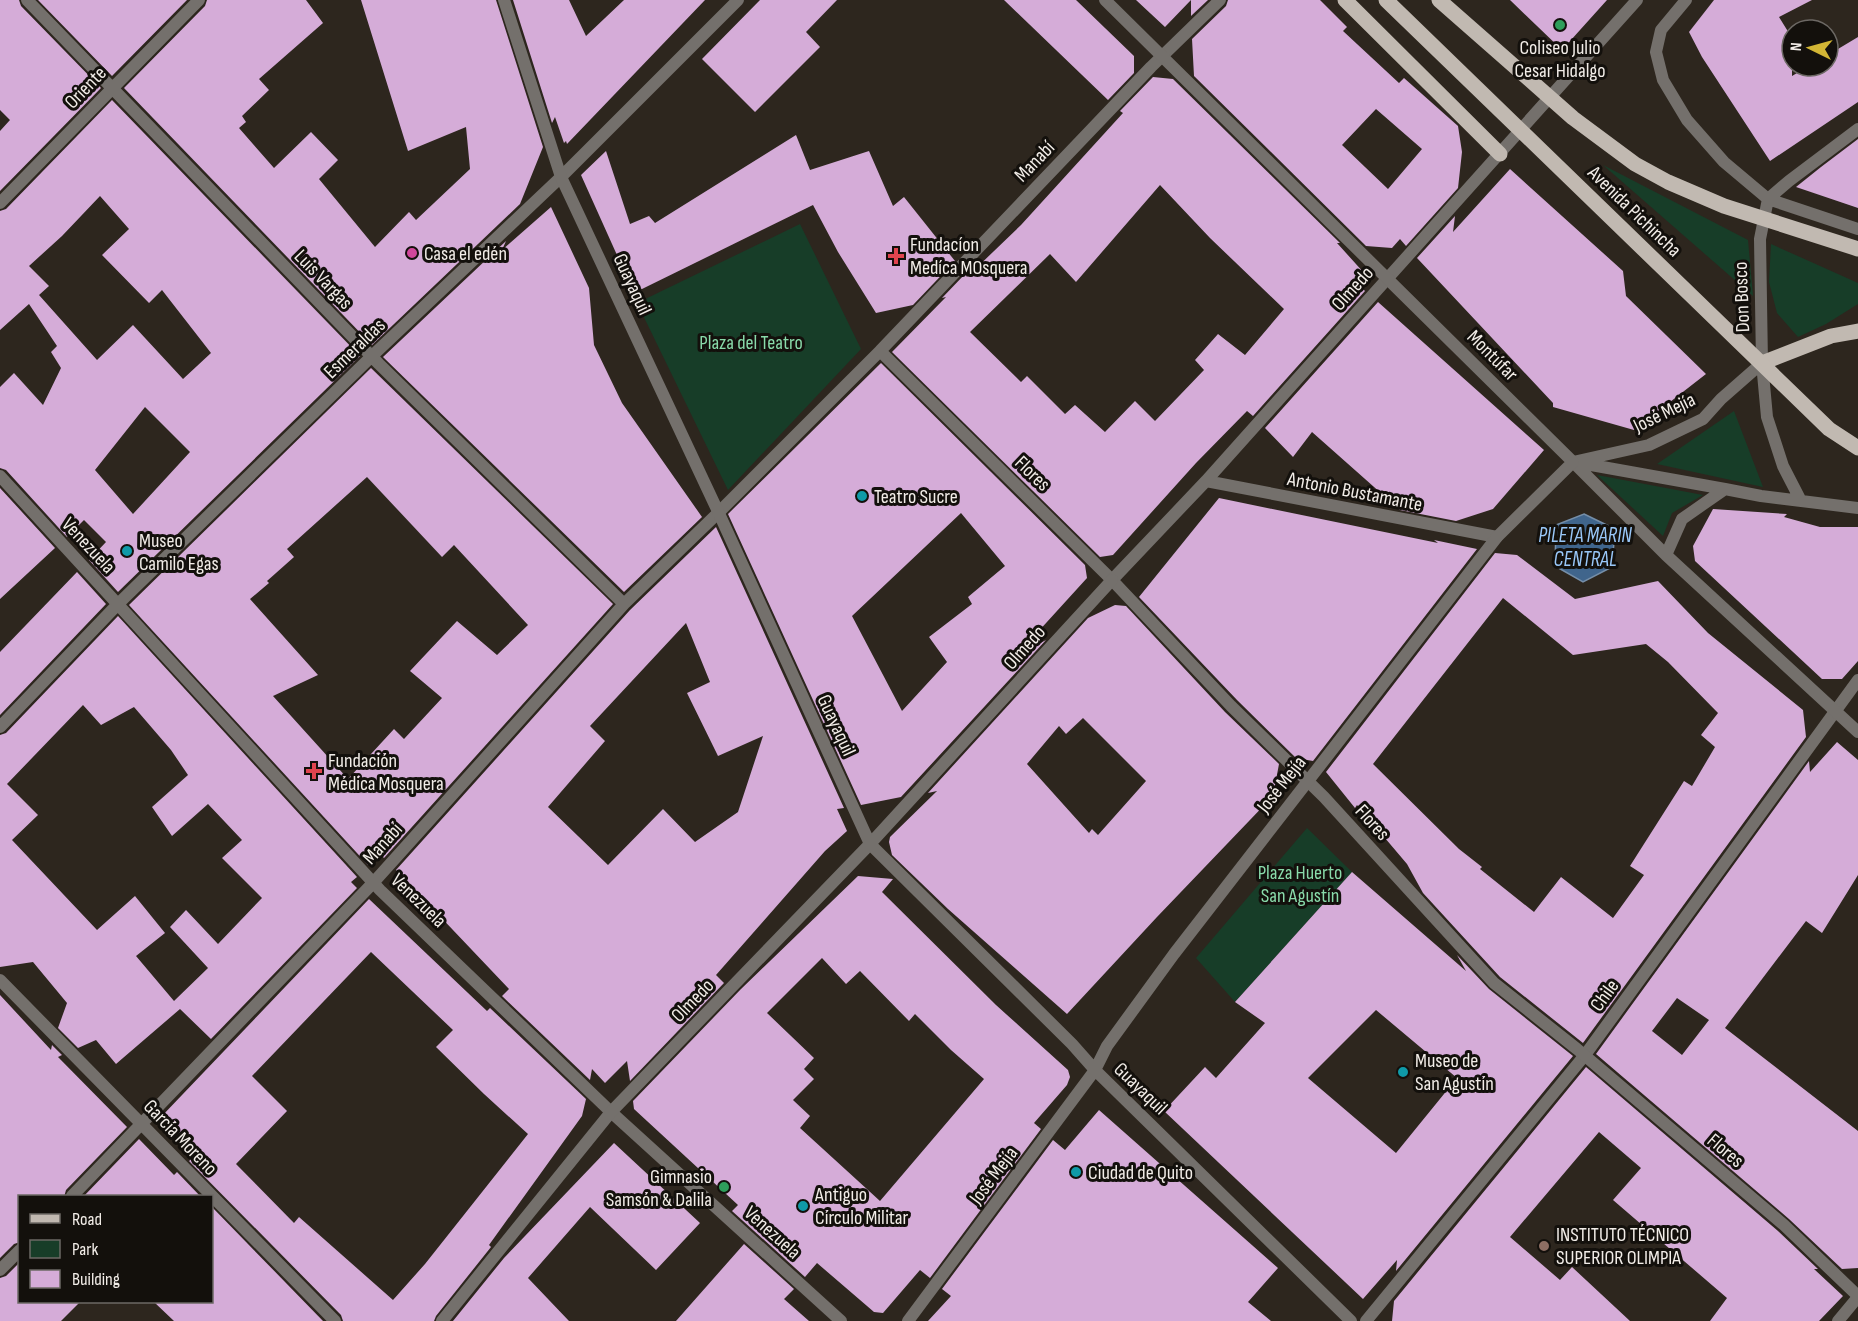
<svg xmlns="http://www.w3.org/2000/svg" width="1858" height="1321" viewBox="0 0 1858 1321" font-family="'Sofia Sans Condensed',sans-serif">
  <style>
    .green { fill: #173d28 }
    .water { fill: #40658c; stroke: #758ea8; stroke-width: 1.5 }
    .building { fill: #d5acd8; fill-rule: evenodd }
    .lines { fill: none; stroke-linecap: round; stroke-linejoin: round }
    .pedestrian { stroke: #74706c; stroke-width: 12 }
    .minor { stroke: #74706c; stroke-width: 12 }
    .tertiary { stroke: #74706c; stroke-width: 12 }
    .primary { stroke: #c1b9b1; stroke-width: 15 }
    .primary-bridge { stroke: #c1b9b1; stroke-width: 15 }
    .leisure-dot { fill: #2e9e5b; stroke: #13100c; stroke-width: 2 }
    .hotel-dot { fill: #d1479c; stroke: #13100c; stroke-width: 2 }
    .health-dot { fill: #e0444e; stroke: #13100c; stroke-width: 2 }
    .culture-dot { fill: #0f9aa8; stroke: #13100c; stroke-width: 2 }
    .education-dot { fill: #8d6e63; stroke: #13100c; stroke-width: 2 }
    .labels { text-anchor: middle; stroke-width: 6; stroke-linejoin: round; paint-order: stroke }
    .poi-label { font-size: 20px; fill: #f2ede8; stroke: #13100c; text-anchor: start }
    .street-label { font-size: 20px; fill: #f2ede8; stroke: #13100c }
    .park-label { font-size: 20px; fill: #89dbaa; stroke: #13100c }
    .water-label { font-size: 21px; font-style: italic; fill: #99c7f8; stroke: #13100c }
  </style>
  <rect width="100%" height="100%" fill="#2d261e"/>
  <!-- green -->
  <path class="green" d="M1603,165l145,75 5,56z
    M800,224l61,125 -133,141 -91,-187z
    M1771,244l87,39v21l-32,20 -28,13 -21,-24 -8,-31z
    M1734,411l29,76 -106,-23z
    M1597,475l106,20 -31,18 -9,23z
    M1307,828l45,44 -117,130 -39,-44z"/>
  <!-- water -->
  <path class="water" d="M1584,514l31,15 -3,38 -29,15 -28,-16 1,-41z"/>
  <!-- building -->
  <path class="building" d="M0,0h19l2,6 80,82 -101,103v-60l10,-11 -10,-10z
    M38,0h149l-75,76z
    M207,0h99l17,23 -64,56 10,11 -27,26 4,6 -7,6 35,40 37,-36 27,28 -19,19 56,68 34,-35 7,8 54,-51 -4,-42 -58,24 -47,-151h135l47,147 -23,57 -148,141 -248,-257 81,-82z
    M513,0h56l17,36 38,-36h81l-138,144 -1,-3 -2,2 -9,-26 -3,6z
    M760,0h77l-31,32 14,15 -65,65 -53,-53z
    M1004,0h72l58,56v17l-26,27z
    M1136,0h55l-26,27z
    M1191,0h17l-17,16z
    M1228,0h92l27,27 -4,4 56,52 5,-5 54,48 4,26 -4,36 -52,58 -6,-7 -8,9 -26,-2 -172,-170 -2,-37 34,-33zM1376,109l46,40 -34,40 -46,-44z
    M1510,0h97l-45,50z
    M1714,0h98l-33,17 13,21v38l17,-10h19v-11l30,-18v65l-88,59 -68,-104 -13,-25z
    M1153,77l20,2 167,164h-3l28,31 -4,13 4,4 -112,125 -6,-5 -51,52 -83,92 -13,2 -208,-205 54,-55 -4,1 23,-24 2,3 54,-52 102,-112 -3,-2zM1160,185l50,53 74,71 -39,46 -27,-21 -23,26 9,10 -49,51 -20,-20 -30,31 -30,-27 -10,9 -38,-38 -6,6 -51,-50 80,-78 26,28z
    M112,100l248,256 -242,236 -29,-32 17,-18 -22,-22 -17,17 -61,-67 -6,-2v-81l14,-14 29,32 18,-37 -10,-16 6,-6 -28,-42 -29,26v-119l6,-2zM100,196l29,33 -27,26 47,48 13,-13 49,63 -28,26 -50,-54 -36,35 -58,-65 10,-9 -20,-20 33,-30zM145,407l45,45 -57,62 -38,-44z
    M796,135l14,35 59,-19 24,55 11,-9 51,64 -42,44 -37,8 -38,-61 -25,-47 -171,84 -12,-5 -49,-109 25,-24 24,73 19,-8 6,7z
    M1858,139v69l-62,-21 25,-20z
    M1510,169l113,102 3,25 80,78 -72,56 -81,-23v-4l-136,-145 38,-42 -2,16z
    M551,207l38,81 5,57 28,58 80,114 -78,75 -241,-235 123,-116 -4,9z
    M1378,302l166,148 -51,59 -37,12 -56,-11 -88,-78 -19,25 -28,-29z
    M881,363l204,202 2,13 -71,78 30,-16 -145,157 -40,8 -133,-291zM961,513l44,53 -37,31 4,7 -43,33 18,25 -45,49 -50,-95z
    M371,368l242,236 -229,254 -4,-4 -12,11 -239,-260zM367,477l75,80 12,-12 74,80 -31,30 -40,-34 -47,50 32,27 -38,41 -10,-10 -46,50 -75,-83 45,-21 -68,-76 19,-16 -2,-2 27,-24 -7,-8z
    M0,488l55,60 -55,51z
    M1219,498l219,45 -4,-3 43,9 -164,212 -17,-3 -59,-58 -98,-103z
    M1713,509l74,5 -3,3 36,10h38v134l-16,18h-20l-127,-118 -2,-15z
    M716,527l128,281 -7,1 10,22 -22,20 -109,124 8,8 -94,98 -3,-20 -22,22 -13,-14 -2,11 -88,-84 7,-7 -113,-119 234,-260zM686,623l24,59 -23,11 31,63 45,-20 -25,76 -43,30 -32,-33 -55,56 -60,-58 57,-66 -15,-15z
    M1495,553l22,2 58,44 83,-18 50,52 95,77 3,27 -223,306 -83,-66 -77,-84 -16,-29 -50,-59 -2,3 -29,-36zM1503,598l70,57 73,-11 22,18 50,51 -17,22 14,12 -23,39 -8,-5 -54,85 14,9 -31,43 -52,-41 -27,35 -54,-43 2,-2 -23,-18 -86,-85z
    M77,572l29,32 -106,111v-63z
    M1115,605l11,1 99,106 54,52 -6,32 -116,121 -90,97 -119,-105 -56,-54 -3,-13 1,-5 47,-46 -9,2 160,-175zM1083,718l63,63 -48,54 -6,-6 -3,4 -62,-69 32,-38 7,8z
    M118,616l239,261 -6,5 6,6 -146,151 -31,-30 -64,55 -20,-24 -18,8 -20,-20 9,-25 -34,-41 -33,5v-232l6,-2zM83,705l18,20 33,-18 37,43 17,25 -36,32 20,29 36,-32 34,36 -20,18 40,40 -44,46 -32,-34 -16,17 38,41 -34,33 -38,-45 29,-23 -30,-37 -38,34 -85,-90 26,-25 -31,-31z
    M1837,742l21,18v115l-36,58 -16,-12 -81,107 133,103v137l-16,1 -53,-50 -193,-165 213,-293 1,11zM1677,998l32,22 -27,35 -30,-24z
    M1352,872l114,99 -9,-16 32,34 84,67 -177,215 1,-11 -34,39 -199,-188 41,-44 11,11 49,-55 -30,-21zM1376,1010l81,68 -61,75 -88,-75z
    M858,876l35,3 -11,13 114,113 72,65 2,7 -3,8 -33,38 7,6 -111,149 -10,-8 -37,43 -9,-1 -57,-49 -12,14 -73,-66 6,-6 -104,-96 -1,-8 108,-112zM822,958l24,26 14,-13 49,50 6,-7 36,36 33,29 -104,122 -80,-73 10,-12 -17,-16 21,-21 -10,-10 10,-11 -47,-45z
    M369,899l118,112 3,-3 96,91 -4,17 -93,129 2,2 -55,69 -2,5h-91l-2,-6 -152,-154 5,-4 -33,-40zM371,952l82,78 -17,17 48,47 44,40 -103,130 -32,36 -94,-83 -5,6 -58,-59 51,-53 -35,-35z
    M0,995l51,55 1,-5 10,10 -4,2 69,70 -61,63 -2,7h-44v45l-6,2 -14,14z
    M1586,1067l192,164 40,38h-4l29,27 -24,25h-109l17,-23 -114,-98 28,-32 -42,-36 -89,105 50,43 12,-13 58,54h-238l2,-20z
    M1099,1110l179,158 -30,34 23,19h-343l23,-25 -9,-7 111,-149 12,10z
    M139,1139l35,36 3,-3 24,25h-118z
    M614,1143l86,80 -44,47 -66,-63 -62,71 41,43h-116l51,-63z
    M212,1207l111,114h-149l-20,-19h58z
    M744,1244l50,45 -10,10 25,22h-133z
    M20,1262v40h60l-19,19h-61v-43l6,-2z"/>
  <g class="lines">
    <!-- pedestrian -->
    <path class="pedestrian" d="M880,351l232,229
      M718,513l162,-162 271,-284 69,-67
      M1366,1321l219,-266 273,-375
      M1838,1321l20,-24"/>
    <!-- minor -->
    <path class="minor" d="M27,0l352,364 245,240
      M1637,0l-431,481 -94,99 119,126 93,91 170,186 83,66 207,176 74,71
      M1686,0l-25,30 -5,22 7,28 24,40 37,42 44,37 90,30
      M0,203l199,-203
      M1573,462l93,93 192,177
      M1573,462l76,-17 54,-26 18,-20 41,-36
      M1580,463l145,26
      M0,476l380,414 231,222 230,209
      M1206,481l291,56
      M1801,501l-18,-35 -16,-49 -5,-54 -2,-124 8,-40 21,-18 69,-52
      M1666,555l16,-36 43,-30 36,7 97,12
      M0,727l118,-123 254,-248 189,-179 177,-177
      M0,980l335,341
      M72,1196l301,-313 251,-279 94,-91
      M0,1270l20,-20"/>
    <!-- tertiary -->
    <path class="tertiary" d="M504,0l57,177 161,343 148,324 202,200 23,26 256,251
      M442,1321l169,-209 259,-268 242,-264
      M908,1321l187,-251 12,-24 67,-92 323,-417 76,-75 -468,-462"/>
    <!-- primary -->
    <path class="primary" d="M1345,0l155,154
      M1762,363l69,-27 27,-5"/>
    <!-- primary-bridge -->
    <path class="primary-bridge" d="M1386,0l443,429 29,19
      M1439,0l134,118 62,46 33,18 56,24 134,43"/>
  </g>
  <!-- markers -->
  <g class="leisure-dot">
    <circle cx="1560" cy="25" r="6"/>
    <circle cx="724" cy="1187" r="6"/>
  </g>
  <circle class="hotel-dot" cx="412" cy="253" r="6"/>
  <g class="health-dot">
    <path d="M893 247h6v6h6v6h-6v6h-6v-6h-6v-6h6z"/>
    <path d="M311 762h6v6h6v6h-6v6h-6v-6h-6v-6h6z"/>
  </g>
  <g class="culture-dot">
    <circle cx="862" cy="496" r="6"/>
    <circle cx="127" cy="551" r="6"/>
    <circle cx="1403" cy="1072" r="6"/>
    <circle cx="1076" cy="1172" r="6"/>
    <circle cx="803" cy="1206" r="6"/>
  </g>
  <circle class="education-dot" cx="1544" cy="1246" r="6"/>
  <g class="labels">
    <!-- poi labels -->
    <g class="poi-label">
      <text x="1560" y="54" text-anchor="middle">Coliseo Julio<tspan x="1560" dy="23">Cesar Hidalgo</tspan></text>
      <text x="910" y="251">Fundacíon<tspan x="910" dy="23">Medíca MOsquera</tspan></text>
      <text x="424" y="260">Casa el edén</text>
      <text x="874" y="503">Teatro Sucre</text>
      <text x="139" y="547">Museo<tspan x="139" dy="23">Camilo Egas</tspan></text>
      <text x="328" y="767">Fundación<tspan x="328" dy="23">Médica Mosquera</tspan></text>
      <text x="1415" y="1067">Museo de<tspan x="1415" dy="23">San Agustín</tspan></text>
      <text x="1088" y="1179">Ciudad de Quito</text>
      <text x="712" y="1183" text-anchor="end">Gimnasio<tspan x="712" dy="23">Samsón &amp; Dalila</tspan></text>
      <text x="815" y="1201">Antiguo<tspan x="815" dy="23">Círculo Militar</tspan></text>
      <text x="1556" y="1241">INSTITUTO TÉCNICO<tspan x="1556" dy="23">SUPERIOR OLIMPIA</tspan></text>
    </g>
    <!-- street labels -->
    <g class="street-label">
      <text transform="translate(85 87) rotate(-46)" y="7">Oriente</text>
      <text transform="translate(1034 161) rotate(-46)" y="7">Manabí</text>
      <text transform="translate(1635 211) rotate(44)" y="7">Avenida Pichincha</text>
      <text transform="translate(324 279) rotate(46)" y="7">Luis Vargas</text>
      <text transform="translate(633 284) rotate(65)" y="7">Guayaquil</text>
      <text transform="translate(1352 288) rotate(-48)" y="7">Olmedo</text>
      <text transform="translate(1741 297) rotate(-92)" y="7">Don Bosco</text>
      <text transform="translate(354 348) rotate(-44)" y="7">Esmeraldas</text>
      <text transform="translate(1493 355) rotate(45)" y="7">Montúfar</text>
      <text transform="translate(1664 412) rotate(-26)" y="7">José Mejía</text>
      <text transform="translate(1033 473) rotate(44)" y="7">Flores</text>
      <text transform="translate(1355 491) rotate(11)" y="7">Antonio Bustamante</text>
      <text transform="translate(89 545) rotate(47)" y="7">Venezuela</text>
      <text transform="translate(1024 647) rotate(-48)" y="7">Olmedo</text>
      <text transform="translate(837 725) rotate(65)" y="7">Guayaquil</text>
      <text transform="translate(1281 784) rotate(-52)" y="7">José Mejía</text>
      <text transform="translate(1373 822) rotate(48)" y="7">Flores</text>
      <text transform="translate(382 843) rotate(-48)" y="7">Manabí</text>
      <text transform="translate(419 900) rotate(44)" y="7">Venezuela</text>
      <text transform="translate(1604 995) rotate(-54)" y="7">Chile</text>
      <text transform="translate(692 1000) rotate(-46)" y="7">Olmedo</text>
      <text transform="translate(1141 1088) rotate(44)" y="7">Guayaquil</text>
      <text transform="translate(181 1137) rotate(46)" y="7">García Moreno</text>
      <text transform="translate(1726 1150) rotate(40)" y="7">Flores</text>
      <text transform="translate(993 1175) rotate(-53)" y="7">José Mejía</text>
      <text transform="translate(773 1232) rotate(42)" y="7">Venezuela</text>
    </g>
    <!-- park labels -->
    <g class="park-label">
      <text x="751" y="349">Plaza del Teatro</text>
      <text x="1300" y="879">Plaza Huerto<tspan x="1300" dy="23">San Agustín</tspan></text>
    </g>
    <!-- water labels -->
    <g class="water-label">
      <text x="1585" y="542">PILETA MARIN<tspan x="1585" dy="24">CENTRAL</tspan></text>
    </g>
  </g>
  <!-- legend -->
  <rect x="18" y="1195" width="195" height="108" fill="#13100c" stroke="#6c6864" stroke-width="1.5"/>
  <rect x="30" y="1214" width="30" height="9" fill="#c1b9b1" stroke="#6c6864" stroke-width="1.5"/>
  <text x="72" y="1225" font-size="18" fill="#f2ede8">Road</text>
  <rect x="30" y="1240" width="30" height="18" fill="#173d28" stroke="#6c6864" stroke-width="1.5"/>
  <text x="72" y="1255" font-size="18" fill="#f2ede8">Park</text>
  <rect x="30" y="1270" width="30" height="18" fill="#d5acd8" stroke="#6c6864" stroke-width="1.5"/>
  <text x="72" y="1285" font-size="18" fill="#f2ede8">Building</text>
  <!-- north arrow -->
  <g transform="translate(1810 48) rotate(275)"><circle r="28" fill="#13100c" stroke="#6c6864" stroke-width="1.5"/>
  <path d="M0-4.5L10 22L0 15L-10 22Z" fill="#d3b635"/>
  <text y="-9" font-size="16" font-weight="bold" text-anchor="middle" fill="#f2ede8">N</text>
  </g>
</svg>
